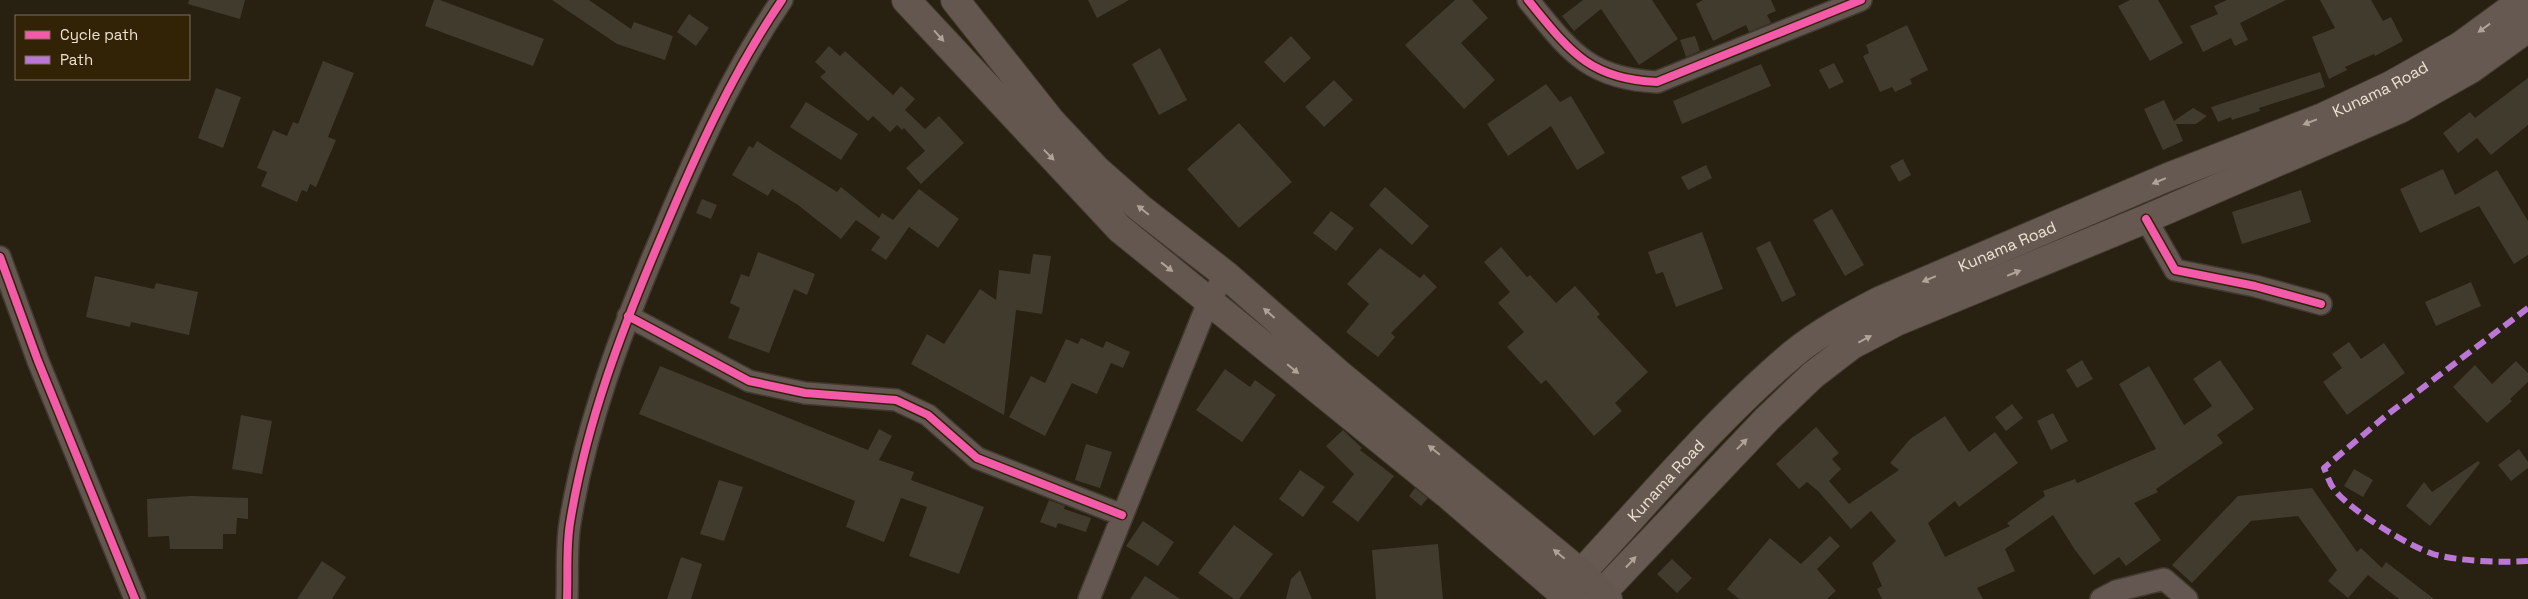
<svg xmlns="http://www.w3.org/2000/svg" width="2528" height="599" viewBox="0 0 2528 599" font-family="'Space Grotesk',sans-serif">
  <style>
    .building { fill: #413b2e }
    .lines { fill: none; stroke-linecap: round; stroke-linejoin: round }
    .street-casing { stroke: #423a2e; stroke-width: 24 }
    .secondary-casing { stroke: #423a2e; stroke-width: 30 }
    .primary-casing { stroke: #423a2e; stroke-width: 30 }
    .street { stroke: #645752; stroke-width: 21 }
    .secondary { stroke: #665951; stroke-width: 28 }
    .primary { stroke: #64574f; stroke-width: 28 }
    .quiet { stroke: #ba77d6; stroke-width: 6; stroke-dasharray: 12 6; stroke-linecap: butt }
    .cycleway-casing { stroke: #332306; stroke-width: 11 }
    .cycleway { stroke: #f35aa7; stroke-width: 8 }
    .oneway { fill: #b0a498 }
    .oneway2 { fill: #afa397 }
    .labels { text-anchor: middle; stroke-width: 4; stroke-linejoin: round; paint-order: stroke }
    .street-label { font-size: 16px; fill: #ede2d2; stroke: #332306 }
  </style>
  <rect width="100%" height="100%" fill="#282010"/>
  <!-- building -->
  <path class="building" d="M189,0h56l-5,19 -52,-15z
    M434,0h6l104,39 -11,27 -108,-40z
    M552,0h37l42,29 3,-7 39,14 -8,24 -48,-16z
    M1088,0h41l-32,18z
    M1455,0h17l16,18 -27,25 34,37 -31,29 -59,-64z
    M1583,0h69l26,39 -39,26 -38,-56 -27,22 -12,-15z
    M1703,0h68l5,11 -9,4 4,8 -22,9 -3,-7 -33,16 -17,-37z
    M2130,0h28l25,43 -33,18 -32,-55z
    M2227,0h59l-46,23 8,17 -13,6 -4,-8 -28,14 -13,-26 28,-12 -4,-8z
    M2320,0h51l12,21 8,-4 12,24 -28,15 -1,-2 -29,13 2,3 -18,9 -17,-42 23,-9z
    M689,14l20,14 -13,18 -19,-14z
    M1907,25l21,45 -18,9 2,5 -17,8 -3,-5 -12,5 -17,-36 6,-3 -3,-8z
    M1291,36l20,22 -27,25 -20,-21z
    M1695,36l5,15 -14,6 -6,-17z
    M829,46l11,10 5,-5 48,44 8,-9 14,13 -10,11 20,19 14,-13 25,27 -43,41 -15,-16 19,-17 -21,-23 -2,2 -5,-5 -7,7 -17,-16 -5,5 -48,-44 6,-5 -11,-10z
    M1160,48l27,52 -28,15 -27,-51z
    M323,61l31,12 -26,64 8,3 -20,47 -6,-3 -3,8 -5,-2 -5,12 -36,-16 6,-14 -10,-4 16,-38 14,6 6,-14 5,2z
    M1834,63l10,19 -15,7 -10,-19z
    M1761,64l10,22 -89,38 -9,-23z
    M2320,72l5,15 -66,21 1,3 -28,9 -1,-3 -13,5 -7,-15z
    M2528,78v47l-37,30 -14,-17 -19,15 -15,-20 27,-21 5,6z
    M1334,80l19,20 -29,27 -19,-20z
    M1546,84l14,18 11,-6 34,57 -28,17 -26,-44 -43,30 -21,-32z
    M216,88l25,9 -18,51 -25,-10z
    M2164,100l10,21 19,-13 14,8 -11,8h-20l7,17 -20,9 -19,-41z
    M806,102l52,32 -17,26 -51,-33z
    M1239,123l53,59 -53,46 -52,-59z
    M757,141l80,51 4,-5 38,31 3,-5 11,7 26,-31 40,30 -21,29 -29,-21 -23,33 -15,-10 9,-13 -24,-17 -15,19 -43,-34 -26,-16 -4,7 -36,-21 17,-29 4,2z
    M1903,159l8,16 -12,7 -9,-16z
    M1706,165l6,13 -24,12 -7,-13z
    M2443,169l12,26 42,-25 31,51v34l-14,9 -35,-58 -59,27 -20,-44z
    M1385,187l44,39 -17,19 -43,-40z
    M2301,190l10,32 -69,22 -10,-32z
    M702,199l15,6 -6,14 -15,-6z
    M1832,209l32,56 -19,11 -32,-56z
    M1331,211l23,17 -18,23 -23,-18z
    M1702,232l21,57 -47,18 -13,-35 -7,2 -8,-22z
    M1770,241l26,54 -14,7 -26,-54z
    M1501,247l26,30 3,-2 26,28 19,-17 25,28 -3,3 51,55 -33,31 7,8 -28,25 -48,-56 -5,4 -34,-37 17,-15 -26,-29 12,-11 -26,-30z
    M1380,248l40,30 4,-4 13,13 -46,46 4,4 -17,20 -32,-25 23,-28 -22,-20z
    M758,252l57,22 -8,21 -13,-6 -25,64 -41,-15 12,-30 -10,-5 11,-29 8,3z
    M1033,254l18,2 -9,58 -26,-4 -12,105 -93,-51 16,-30 17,10 36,-55 16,11 3,-30 31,4z
    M95,276l59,13 2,-6 42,9 -9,43 -58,-13 -1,5 -44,-10z
    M2471,282l10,24 -45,20 -11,-24z
    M1081,338l22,10 3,-7 24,11 -7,16 -12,-5 -14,31 -25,-11 -27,53 -36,-19 22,-41 14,7 21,-44 12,5z
    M2349,342l12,17 23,-16 21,30 -58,42 -24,-33 19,-14 -10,-14z
    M2082,360l11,19 -16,9 -11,-18z
    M2220,360l34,49 -37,26 6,8 -67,46 2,3 -24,11 27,37 -35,26 -7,-9 -25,18 -19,-25 -22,-35 -48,34 10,22 -38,17 6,11h-101l-5,-10 5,-3 -10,-23 24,-22 -25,-30 -20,18 -33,-38 -11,-9 -8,7 -23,-25 40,-37 23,26 -7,6 9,10 -12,12 20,23 50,-34 -9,-7 20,-24 35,-23 24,36 26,-20 23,31 -59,44 -4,-6 -27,22 17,34 65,-31 -3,-3 38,-27 -2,-5 32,-12 2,4 79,-34 -37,-65 30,-18 35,59 28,-19 -19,-27z
    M2516,361l12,12v9l-18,17 2,2 -25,22 -34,-36 22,-22 17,19z
    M660,366l208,84 11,-21 13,7 -13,24 35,12 -3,8 73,27 -25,67 -50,-18 18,-49 -26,-9 -17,44 -38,-15 9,-26 -216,-87z
    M1225,369l25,18 5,-7 21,15 -34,47 -46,-32z
    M2012,404l11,14 -17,13 -11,-14z
    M2053,413l15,28 -17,9 -14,-29z
    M241,415l31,6 -10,53 -30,-5z
    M1343,430l19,18 -2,2 34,26 -36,46 -26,-20 22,-28 -28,-28z
    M1086,444l26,8 -12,36 -25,-8z
    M2519,449l9,13v6l-17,13 -13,-16z
    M2478,461l2,2 -50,63 -24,-20 18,-24 8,10z
    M2354,469l19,11 -10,17 -19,-11z
    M1300,470l25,17 -22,30 -24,-18z
    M719,480l24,7 -19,54 -24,-7z
    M1415,488l13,10 -7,8 -12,-10z
    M2312,488l45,64 4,-4 21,20 4,-6 48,37h-35l-31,-24 -20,23 -20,-17 9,-11 -39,-54 -47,5 -59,62 -20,-18 66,-69z
    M191,496l57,2v21l-11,-1 -1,16h-13v15h-53l-1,-13 -21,1 -1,-38z
    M1049,500l16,6 -1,3 27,9 -5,14 -28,-9 -2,5 -16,-6z
    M1143,521l31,21 -16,24 -32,-20z
    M1234,525l39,29 -34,45h-5l-36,-26z
    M1830,536l10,10 -23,23 19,22 -9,8h-88l-12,-10 43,-51 31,26z
    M1438,544l5,55h-67l-4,-49z
    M681,557l21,7 -11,35h-24z
    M1672,559l20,19 -15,15 -20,-19z
    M322,561l24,16 -14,22h-35z
    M1300,570l12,29h-26l5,-20z
    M1145,576l35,23h-50z"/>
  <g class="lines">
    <defs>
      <path id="street" d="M1528,0c41,50 60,79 129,82l204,-82
        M2146,219l29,51 80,16 66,18
        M0,257l38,104 97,238
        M628,316l121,65 56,12 91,7 32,15 49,43 145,57
        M567,599c1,-25 -1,-51 3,-76 16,-100 52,-194 92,-288 34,-81 70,-162 120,-235
        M1089,599l120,-299 17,-25
        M2101,599l15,-8 48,-12 23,20"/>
      <g id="secondary">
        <path id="s1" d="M1573,595l8,-22c68,-73 136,-155 212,-219 27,-22 57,-38 88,-54l287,-123 155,-60 68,-32 69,-39 63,-46"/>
        <path d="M1599,599l3,-6 165,-174 46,-44 39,-30 44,-23 250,-103 254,-110 71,-40 57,-41"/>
      </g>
      <path id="primary" d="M906,0l214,229 327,265 122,105
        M955,0l96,121 46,49 43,38 86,67 113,99 242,199 27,26"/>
    </defs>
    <!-- street casing -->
    <use href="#street" class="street-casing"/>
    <!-- secondary casing -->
    <use href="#secondary" class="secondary-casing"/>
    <!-- primary casing -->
    <use href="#primary" class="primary-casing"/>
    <!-- street -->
    <use href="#street" class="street"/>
    <!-- secondary -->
    <use href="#secondary" class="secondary"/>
    <!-- primary -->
    <use href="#primary" class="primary"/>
    <!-- quiet -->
    <path class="quiet" d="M2528,308l-140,106 -64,54c3,6 5,15 10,21 14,20 74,57 99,65 23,7 70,9 95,7"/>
    <defs>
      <path id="cycleway" d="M1528,0c41,50 60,79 129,82l204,-82
        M2146,219l29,51 80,16 66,18
        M0,257l38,104 97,238
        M628,316l121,65 56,12 91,7 32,15 49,43 145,57
        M567,599c1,-25 -1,-51 3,-76 16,-100 52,-194 92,-288 34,-81 70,-162 120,-235"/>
    </defs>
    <!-- cycleway casing -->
    <use href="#cycleway" class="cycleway-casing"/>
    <!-- cycleway -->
    <use href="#cycleway" class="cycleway"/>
  </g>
  <!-- one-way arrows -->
  <defs><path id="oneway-solid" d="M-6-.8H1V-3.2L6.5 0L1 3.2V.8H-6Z" transform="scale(1.25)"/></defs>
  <g class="oneway">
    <use href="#oneway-solid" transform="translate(2484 28) rotate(144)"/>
    <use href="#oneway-solid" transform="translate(2310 122) rotate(159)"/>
    <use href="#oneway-solid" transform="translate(2159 181) rotate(157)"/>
    <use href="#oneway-solid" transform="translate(2014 273) rotate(-22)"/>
    <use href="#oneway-solid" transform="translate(1929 279) rotate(157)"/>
    <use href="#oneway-solid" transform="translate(1865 339) rotate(-28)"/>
    <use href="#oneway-solid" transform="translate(1742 444) rotate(-46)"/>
    <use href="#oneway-solid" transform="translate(1631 562) rotate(-47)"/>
  </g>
  <g class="oneway2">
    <use href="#oneway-solid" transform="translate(939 36) rotate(48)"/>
    <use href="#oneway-solid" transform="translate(1049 155) rotate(46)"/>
    <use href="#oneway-solid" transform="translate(1143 210) rotate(-141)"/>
    <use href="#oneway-solid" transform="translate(1167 267) rotate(38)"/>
    <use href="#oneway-solid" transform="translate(1269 313) rotate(-139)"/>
    <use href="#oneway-solid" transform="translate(1293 369) rotate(39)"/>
    <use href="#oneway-solid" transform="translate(1434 450) rotate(-141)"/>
    <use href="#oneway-solid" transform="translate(1559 554) rotate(-140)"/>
  </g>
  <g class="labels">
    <!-- street labels -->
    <g class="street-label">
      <text dy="6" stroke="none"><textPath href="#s1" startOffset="974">Kunama Road</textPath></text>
      <text dy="6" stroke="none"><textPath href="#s1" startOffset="569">Kunama Road</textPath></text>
      <text dy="6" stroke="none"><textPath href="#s1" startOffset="149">Kunama Road</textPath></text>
    </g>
  </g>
  <!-- legend -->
  <rect x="15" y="15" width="175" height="65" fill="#332306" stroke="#7d6f58"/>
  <rect x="25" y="31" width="25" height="8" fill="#f35aa7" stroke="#7d6f58"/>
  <text x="60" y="40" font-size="15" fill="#ede2d2">Cycle path</text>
  <rect x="25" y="56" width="25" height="8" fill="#ba77d6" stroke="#7d6f58"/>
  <text x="60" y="65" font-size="15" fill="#ede2d2">Path</text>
</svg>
